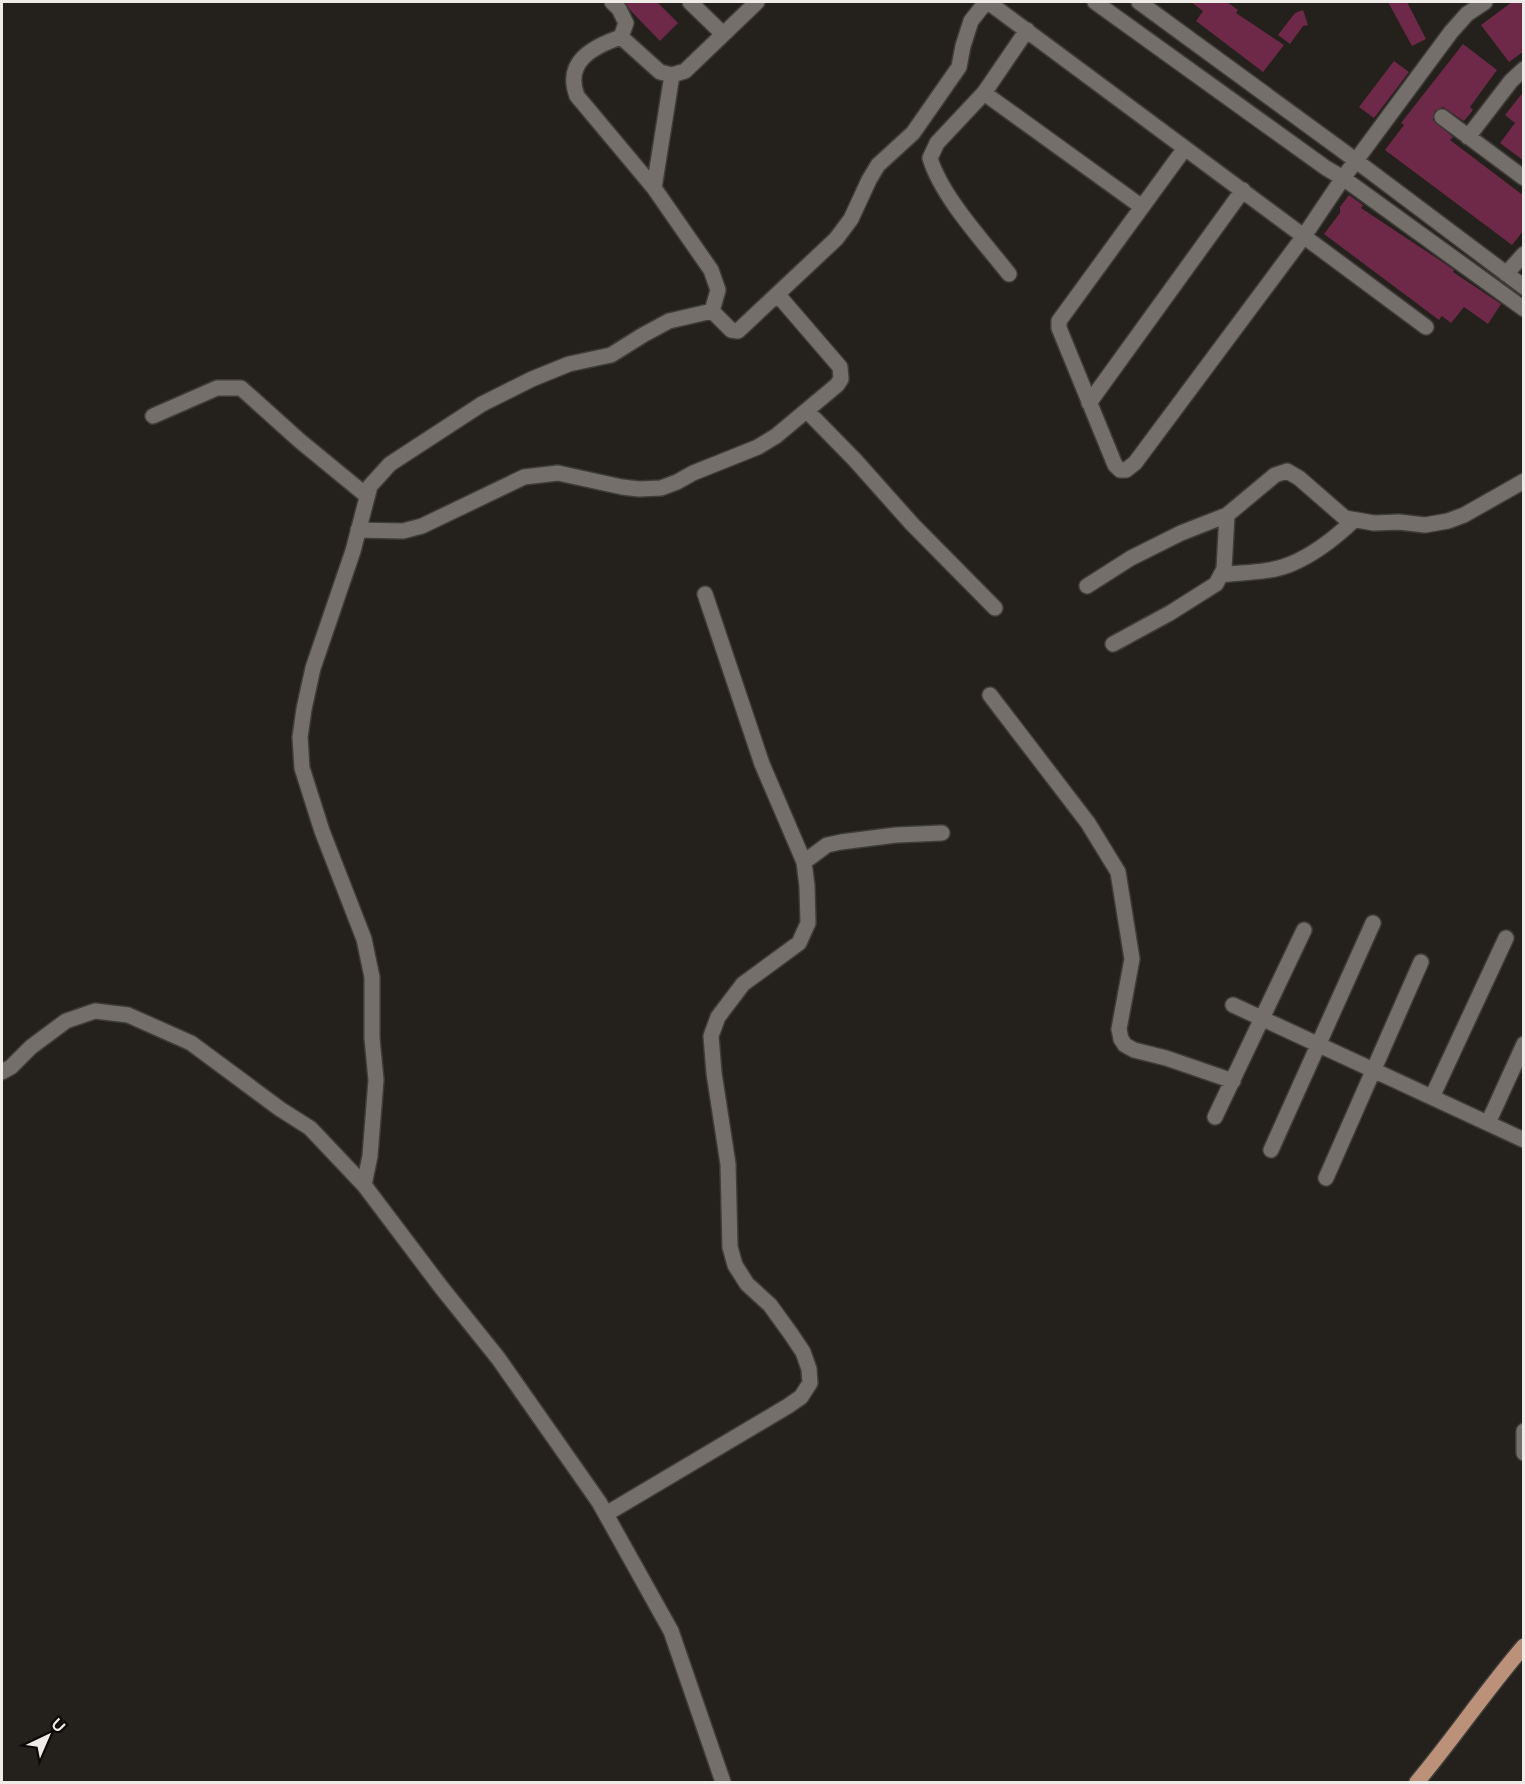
<svg xmlns="http://www.w3.org/2000/svg" width="1525" height="1784" viewBox="0 0 1525 1784" font-family="Raleway,sans-serif">
  <style>
    .building { fill: #6e2948 }
    .lines { fill: none; stroke-linecap: round; stroke-linejoin: round }
    .minor-casing { stroke: #3e3c39; stroke-width: 18 }
    .primary-casing { stroke: #3e3c39; stroke-width: 18 }
    .minor { stroke: #746f6a; stroke-width: 15 }
    .primary { stroke: #bb9279; stroke-width: 15 }
  </style>
  <rect width="100%" height="100%" fill="#24201c"/>
  <!-- building -->
  <path class="building" d="M625,2h32l21,21 -18,18 -29,-30z
    M1191,2h36l11,8 -2,3 48,32 -21,27 -67,-51 7,-10z
    M1388,2h19l19,37 -14,7z
    M1512,2h12v49l-15,11 -28,-37z
    M1303,10l5,15 -5,1 -13,18 -12,-9 17,-22z
    M1463,44l34,26 -27,37 3,3 -9,11 -21,-14 -8,4 -2,9 20,17 -3,3 74,56v34l-12,15 -127,-95 19,-25 -3,-2z
    M1394,61l15,11 -35,46 -15,-11z
    M1524,91v70l-24,-18 15,-20 -10,-8z
    M1349,195l14,10 -2,3 80,53 13,9 -1,2 48,32 -13,20 -24,-17 -13,16 -9,-7 -3,4 -115,-86 16,-21v-6z"/>
  <g class="lines">
    <defs>
      <path id="minor" d="M612,2l7,7 7,14 -5,14 39,35 12,3
        M690,2l33,32
        M988,2l438,325
        M1095,2l231,166 17,10 181,131
        M1139,2l204,149 181,136
        M1027,30l-43,63 158,114
        M621,37c-29,10 -57,25 -44,59l77,92
        M984,93l-47,50 -7,15c11,38 54,84 79,116
        M1442,117l82,61
        M1468,137l43,-56 13,-12
        M1185,148l-126,173v7l56,137 5,5h6l9,-7 169,-227 39,-58 108,-146 16,-18 18,-12
        M1506,274l18,-20
        M712,311l6,-21 -7,-20 -57,-82 18,-113 13,-4 72,-69
        M1089,403l154,-213
        M807,411l48,49 57,64 83,84
        M153,416l64,-28h24l59,53 67,55
        M358,530l45,1 19,-5 102,-49 34,-4 64,14 17,2 22,-1 16,-6 16,-9 65,-26 18,-11 61,-51 4,-6 -1,-12 -62,-72
        M1221,575c23,-3 49,-2 70,-11 24,-10 44,-26 62,-43
        M1087,586l44,-28 50,-25 46,-18 48,-40 12,-4 12,7 46,40 29,5 25,-1 26,3 23,-4 16,-6 60,-34
        M705,594l57,170 42,98
        M1113,644l57,-31 46,-29 8,-15 3,-54
        M990,695l98,128 30,49 14,87 -13,70 2,10 4,6 9,5 32,8 67,23
        M1233,1005l291,135
        M2,1072l9,-5 20,-20 35,-26 29,-10 33,4 63,28 89,66 30,19 54,57 77,102 57,71 101,144 72,129 52,151
        M1432,1097l74,-159
        M1215,1117l89,-187
        M1488,1123l36,-79
        M1271,1150l102,-227
        M1326,1178l95,-216
        M364,1185l6,-29 6,-76 -4,-42v-61l-8,-38 -42,-108 -20,-63 -2,-31 4,-28 9,-41 40,-117 17,-65 20,-22 92,-60 50,-25 37,-15 42,-9 32,-20 26,-14 43,-10 19,19 7,1 98,-92 15,-20 18,-39 9,-15 35,-32 46,-66 4,-21 8,-25 15,-19
        M1524,1431v22
        M606,1514l182,-108 13,-9 9,-14 -1,-14 -6,-17 -12,-18 -21,-29 -23,-21 -12,-19 -5,-18 -2,-83 -14,-91 -3,-37 7,-19 25,-33 56,-41 9,-20 -1,-37 -3,-24 23,-17 14,-3 55,-7 46,-2"/>
      <path id="primary" d="M1417,1782c37,-44 69,-92 107,-136"/>
    </defs>
    <!-- minor casing -->
    <use href="#minor" class="minor-casing"/>
    <!-- primary casing -->
    <use href="#primary" class="primary-casing"/>
    <!-- minor -->
    <use href="#minor" class="minor"/>
    <!-- primary -->
    <use href="#primary" class="primary"/>
  </g>
  <!-- border -->
  <rect width="1525" height="1784" fill="none" stroke="#eeebe9" stroke-width="6"/>
  <!-- north arrow -->
  <g transform="translate(48 1736) rotate(44)" stroke="#0c0a08" stroke-width="4.5" paint-order="stroke">
  <path d="M0-4.5L10 22L0 15L-10 22Z" fill="#eeebe9"/>
  <text y="-9" font-size="16" font-weight="bold" text-anchor="middle" fill="#eeebe9">U</text>
  </g>
</svg>
